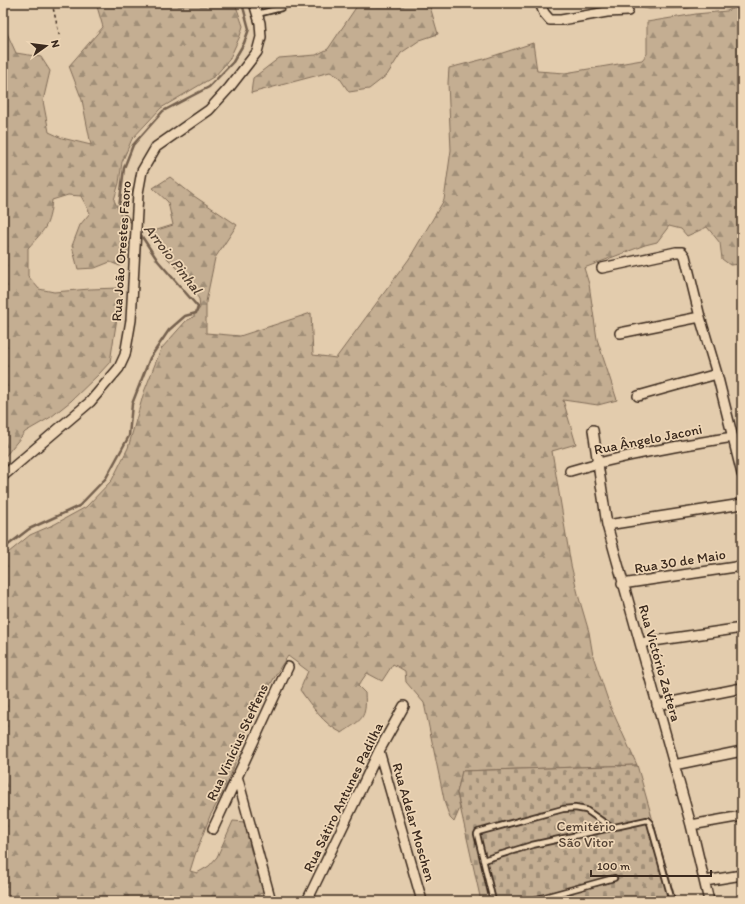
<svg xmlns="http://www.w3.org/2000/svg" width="745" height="904" viewBox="0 0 745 904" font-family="Itim,sans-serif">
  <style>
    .forest { fill: url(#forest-firs); stroke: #806c58 }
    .cemetery { fill: url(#cemetery-stones); stroke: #806c58 }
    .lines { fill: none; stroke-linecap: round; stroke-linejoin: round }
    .stream { stroke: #74614e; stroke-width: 2.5 }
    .lane-casing { stroke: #3b2a1e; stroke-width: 8 }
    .street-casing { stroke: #3b2a1e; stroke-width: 12 }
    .path { stroke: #3b2a1e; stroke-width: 1.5; stroke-dasharray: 3 3; stroke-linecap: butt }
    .lane { stroke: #eed6b6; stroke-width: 4.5 }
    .street { stroke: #eed6b6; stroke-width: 9 }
    .labels { text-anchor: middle; stroke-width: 3.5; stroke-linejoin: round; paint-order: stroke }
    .street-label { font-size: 14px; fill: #3b2a1e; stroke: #eed6b6 }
    .park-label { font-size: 14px; fill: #564435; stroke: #eed6b6 }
    .water-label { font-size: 15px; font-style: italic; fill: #534132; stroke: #eed6b6 }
  </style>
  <defs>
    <pattern id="forest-firs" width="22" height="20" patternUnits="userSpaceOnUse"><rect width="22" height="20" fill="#c4ae92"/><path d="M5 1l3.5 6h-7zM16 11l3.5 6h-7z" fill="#a08e77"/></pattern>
    <pattern id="cemetery-stones" width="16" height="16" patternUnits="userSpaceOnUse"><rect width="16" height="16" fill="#c4ae92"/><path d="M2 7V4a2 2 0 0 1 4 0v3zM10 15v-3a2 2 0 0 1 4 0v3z" fill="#a08e77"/></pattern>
  </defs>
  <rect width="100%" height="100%" fill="#e3ccad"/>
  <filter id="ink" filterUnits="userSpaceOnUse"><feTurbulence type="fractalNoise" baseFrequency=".025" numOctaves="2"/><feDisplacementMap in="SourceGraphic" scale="8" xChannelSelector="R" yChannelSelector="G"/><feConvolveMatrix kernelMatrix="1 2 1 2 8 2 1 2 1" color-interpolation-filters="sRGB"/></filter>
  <g filter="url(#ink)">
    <!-- forest -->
    <path class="forest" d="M96,3h139l8,23 -3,10 -11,24 -14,16 -54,32 -29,31 -10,23 -3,21 -5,17 12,26 1,27 -7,13 -10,-4 -15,6 -17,1 -6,-23 8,-21 10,-12 -9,-17 -13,-1 -16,5c-3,27 -7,29 -24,48v28l11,13 15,3 36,-3 29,-1 2,5 -11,69 -11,12 -28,27 -20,16 -26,15 -22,27v-452l3,24 10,22 25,4 9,14 -7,30 6,31 13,6 29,7 -9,-45 -13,-34 34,-39z
      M359,3h70l9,31 -18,6 -19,13 -14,22 -18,14 -20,3 -10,-15 -9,-5 -79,21 2,-15 26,-20 37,-3 12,-6z
      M578,3h133l-23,5 -39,1 -14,-3 -43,1z
      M742,4v260l-12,1 -8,-6 -2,-16 -13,-16 -20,9 -6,-7 -12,-3 -12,16 -12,3 -61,23 5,16 8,55 20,61 -19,5 -35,-5 13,44 -24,7 19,114 8,33 10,34 4,24 17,50 27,59 -175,6 -5,22 3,15 -6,14 -4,-4 -5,-14 -21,-101 -18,-21 -1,-11 -12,-7 -11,17 -15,-8 -9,13 7,7c2,26 -3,26 -23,40 -19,-9 -30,-27 -42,-43l8,-19 -20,-15 -7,10 -29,51 -7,18 -17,48 -18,33 -15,39 -5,16 7,2 12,-7 8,-9 16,-36 12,1 6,29 16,47 -6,-5 -4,3 -1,5h-253v-344l27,-22 25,-11 31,-17 26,-27 16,-32 16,-56 17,-43 25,-28 6,-3 8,-10 -1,-9 -19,-28 -19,-19 -7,-21 19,-6 -5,-23 -15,-14 17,-11 24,19 43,29 -22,33 -9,44v31l34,3 71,-23 2,42 23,3 73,-99 35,-59 7,-50 -3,-67 1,-15 35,-9 49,-16 4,28 28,2 77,-13 5,-6v-32l49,-8 31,-3z"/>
    <!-- cemetery -->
    <path class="cemetery" d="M637,765l39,136h-195l-24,-108 5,-22z"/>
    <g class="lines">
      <!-- stream -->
      <path class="stream" d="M134,225l-15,-17 5,-40 9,-23 30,-34 46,-24 24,-25 11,-19 5,-14 -7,-26
        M3,549l26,-20 50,-23 27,-28 23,-42 3,-32 18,-46 19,-28 16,-14 11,-3 2,-6 -40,-46 -19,-29"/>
      <defs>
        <path id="lane" d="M257,14l24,-6 6,-5
          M483,860l49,-15 115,-25 3,3 22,78
          M493,901l-16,-67 1,-2 85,-23 12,-1 11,2 26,18
          M530,901l84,-23"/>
        <path id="street" d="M540,3l4,10 6,7h11l46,-8 21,-1
          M602,268l74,-16h6l3,4 15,61 17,57 25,100
          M620,333l80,-16
          M638,396l79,-22
          M593,430l14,95 84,300 18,76
          M570,471c53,-16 108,-25 163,-34
          M3,476l87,-74 29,-34 6,-13 6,-35 7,-127 4,-22 14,-24 53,-37 20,-22 28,-36 4,-15 -1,-14 -6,-20
          M607,525l135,-21
          M622,584l120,-18
          M640,643l102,-15
          M657,705l85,-17
          M379,751l43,150
          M674,765l68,-14
          M237,776l34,125
          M691,825l51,-9
          M213,829l75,-162
          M705,881l37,-6
          M307,901l72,-150 25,-45
          M741,901h1"/>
      </defs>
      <!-- lane casing -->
      <use href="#lane" class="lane-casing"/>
      <!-- street casing -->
      <use href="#street" class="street-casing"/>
      <!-- path -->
      <path class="path" d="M52,3l8,35"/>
      <!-- lane -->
      <use href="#lane" class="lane"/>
      <!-- street -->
      <use href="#street" class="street"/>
    </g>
  </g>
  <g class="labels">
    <!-- street labels -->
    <g class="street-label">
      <text transform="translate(121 251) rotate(-86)" y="5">Rua João Orestes Faoro</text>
      <text transform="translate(648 439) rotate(-11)" y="5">Rua Ângelo Jaconi</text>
      <text transform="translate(680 561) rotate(-9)" y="5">Rua 30 de Maio</text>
      <text transform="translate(660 663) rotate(74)" y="5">Rua Victório Zattera</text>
      <text transform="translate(237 742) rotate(-65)" y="5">Rua Vinícius Steffens</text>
      <text transform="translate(343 797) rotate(-64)" y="5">Rua Sátiro Antunes Padilha</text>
      <text transform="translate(414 822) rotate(74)" y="5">Rua Adelar Moschen</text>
    </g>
    <!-- park labels -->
    <g class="park-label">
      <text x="586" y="831">Cemitério<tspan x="586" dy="16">São Vitor</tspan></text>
    </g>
    <!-- water labels -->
    <g class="water-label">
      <text transform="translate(173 259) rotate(52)" y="5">Arroio Pinhal</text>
    </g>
  </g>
  <!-- margin -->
  <rect width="745" height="904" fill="none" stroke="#eed6b6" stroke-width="16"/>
  <rect x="8" y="8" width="729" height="888" fill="none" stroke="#3b2a1e" stroke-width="1.5" filter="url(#ink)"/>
  <!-- north arrow -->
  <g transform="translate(46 46) rotate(76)" stroke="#eed6b6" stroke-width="3" paint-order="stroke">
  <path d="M0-3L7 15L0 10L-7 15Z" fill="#3b2a1e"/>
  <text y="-6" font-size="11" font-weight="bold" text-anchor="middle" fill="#3b2a1e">N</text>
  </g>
  <!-- scale -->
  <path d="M591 870v6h120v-6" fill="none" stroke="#3b2a1e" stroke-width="2"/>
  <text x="597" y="870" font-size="12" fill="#3b2a1e" stroke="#eed6b6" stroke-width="3" paint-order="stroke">100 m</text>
</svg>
